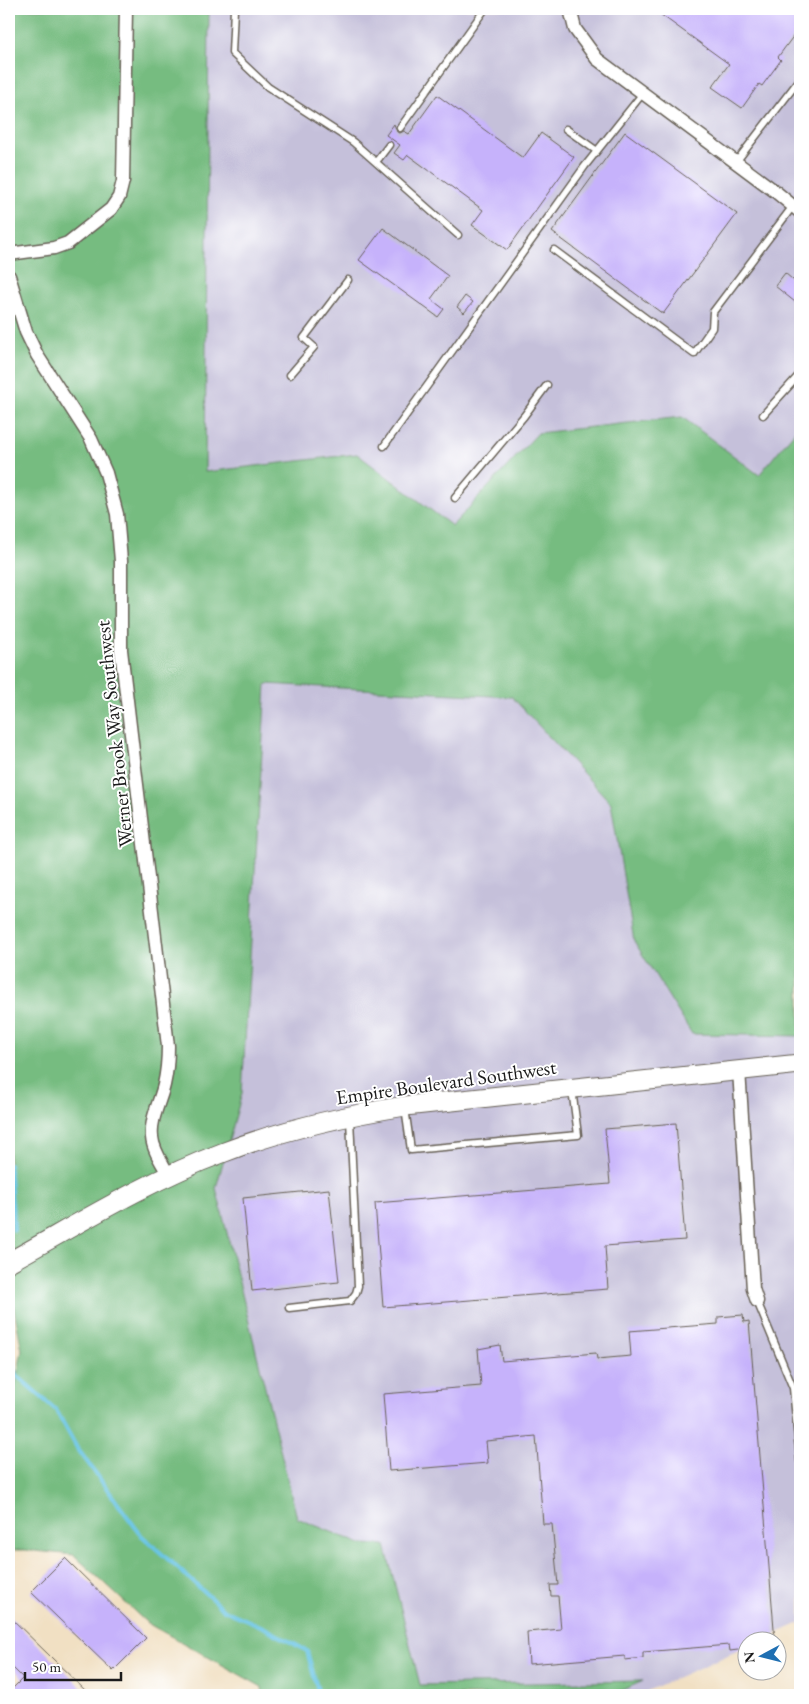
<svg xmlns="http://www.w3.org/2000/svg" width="809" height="1704" viewBox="0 0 809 1704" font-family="'EB Garamond',serif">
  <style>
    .industrial { fill: #c5c0da }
    .forest { fill: #76bc80; stroke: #496c4e }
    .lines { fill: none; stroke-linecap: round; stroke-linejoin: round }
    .stream { stroke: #68c4e6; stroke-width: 4 }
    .building { fill: #c6b2fb }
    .lane-casing { stroke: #676156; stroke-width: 9 }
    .street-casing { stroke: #676156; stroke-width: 15 }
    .secondary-casing { stroke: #676156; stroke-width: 21 }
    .lane { stroke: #fff; stroke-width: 6 }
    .street { stroke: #fff; stroke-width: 12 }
    .secondary { stroke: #fff; stroke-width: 19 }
    .labels { text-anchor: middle; stroke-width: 4; stroke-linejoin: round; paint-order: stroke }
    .street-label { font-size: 20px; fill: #1c1c1c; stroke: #fff }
  </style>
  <rect width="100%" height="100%" fill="#fff"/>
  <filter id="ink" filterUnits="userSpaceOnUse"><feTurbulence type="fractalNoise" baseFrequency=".02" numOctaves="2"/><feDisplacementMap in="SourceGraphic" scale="10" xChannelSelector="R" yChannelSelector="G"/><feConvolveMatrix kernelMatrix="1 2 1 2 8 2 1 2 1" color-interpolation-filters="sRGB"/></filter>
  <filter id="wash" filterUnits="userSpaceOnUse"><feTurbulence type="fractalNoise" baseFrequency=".0096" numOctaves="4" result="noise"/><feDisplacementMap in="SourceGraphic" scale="20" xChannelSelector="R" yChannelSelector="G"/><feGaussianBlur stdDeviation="1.12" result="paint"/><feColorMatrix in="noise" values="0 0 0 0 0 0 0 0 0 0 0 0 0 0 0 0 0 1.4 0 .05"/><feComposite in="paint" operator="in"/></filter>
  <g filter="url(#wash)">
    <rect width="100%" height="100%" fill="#f1e0c3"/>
    <!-- industrial -->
    <path class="industrial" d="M209,9h591v416l-41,50 -77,-58 -144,16 -86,93 -95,-72 -152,18z
      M266,683l246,14 99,106 23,138 58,93 108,2v587l-41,18 -13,1v5l-108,48h-27l30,-14 -221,4 -35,-140 -24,-1 -64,-26 -81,-330 26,-95z"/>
    <!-- forest -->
    <path class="forest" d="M9,9h200l-4,463 152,-18 95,72 86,-93 144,-16 77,58 41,-50v611l-108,-2 -58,-93 -23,-138 -99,-106 -246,-13 -24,409 -26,95 81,330 64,26 24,1 35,140 223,-4 -32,14h-348l-1,-8 -115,-64 -73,-68 -49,-5h-16v-132l13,-68 -13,-67z"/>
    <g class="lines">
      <!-- stream -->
      <path class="stream" d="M9,1165l5,65
        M9,1337l6,37 41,36 21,38 64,87 83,75 39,17 44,24 12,44"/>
    </g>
    <g id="blocks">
      <!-- building -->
      <path class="building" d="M653,9h147v18l-22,30 3,3 -19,26 -3,-2 -17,24 -30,-21 17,-23z
        M437,95l86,63 18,-25 33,24 -67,93 -35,-25 11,-15 -75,-55 -4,5 -10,-7 6,-8 -14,-10 8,-11 3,8 3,1 4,-2 5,3z
        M625,132l112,82 -74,100 -111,-82z
        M383,228l65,48 -17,23 13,10 -6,8 -79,-57z
        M785,273l15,13v20l-25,-20z
        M465,296l8,6 -9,11 -7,-6z
        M676,1123l9,117 -80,6 3,43 -225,18 -8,-104 235,-19 -5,-55z
        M329,1189l10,93 -87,9 -9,-93z
        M743,1315l1,7 5,-1 26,320 -29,1v7l-16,2 -1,-6 -86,7v6l-18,2v-4l-96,8 -2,-32 34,-3 -3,-33h-7l-1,-11h8l-6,-61h-9l-7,-88 -50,5 2,22 -99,8 -6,-77 98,-8 -3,-37 22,-4 2,16 94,-8 1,6 34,-3 -2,-25 89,-7v-7z
        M65,1558l81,80 -33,33 -82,-79z
        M9,1616l43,42 38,37h-81v-3l14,-14 -14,-14z"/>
    </g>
  </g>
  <g filter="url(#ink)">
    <use href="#blocks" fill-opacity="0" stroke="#676156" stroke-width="1"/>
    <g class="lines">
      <defs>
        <path id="lane" d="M234,9l-2,44 36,34 85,55 105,93
          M400,128l85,-119
          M566,129l31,22
          M376,162l13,-17
          M736,162l64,-83
          M554,250l140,104 18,-26 1,-16 80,-106
          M290,375l24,-28 -10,-9 44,-58
          M763,415l37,-41
          M384,446l201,-280 58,-73
          M455,498l69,-82 23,-31
          M405,1108l6,42 167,-15 -6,-46
          M757,1301l36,87 7,73
          M289,1308l61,-7 6,-8 2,-7 -8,-167"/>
        <path id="street" d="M570,9l5,20 22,30 179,133 24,20
          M9,254l45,-6 14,-5 43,-34 8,-12 4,-16 3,-172
          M9,276l17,56 11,23 54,84 15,34 11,41 4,47v89l47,396c0,13 -1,26 -4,39 -4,17 -14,34 -12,52 1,14 11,27 17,39
          M739,1070l14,219 4,12"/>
        <path id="secondary" d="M9,1262c69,-38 138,-81 213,-109 59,-23 120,-37 183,-47l395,-42"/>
      </defs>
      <!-- lane casing -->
      <use href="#lane" class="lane-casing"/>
      <!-- street casing -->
      <use href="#street" class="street-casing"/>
      <!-- secondary casing -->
      <use href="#secondary" class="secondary-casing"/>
      <!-- lane -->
      <use href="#lane" class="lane"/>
      <!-- street -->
      <use href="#street" class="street"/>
      <!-- secondary -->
      <use href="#secondary" class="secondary"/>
    </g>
  </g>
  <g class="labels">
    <!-- street labels -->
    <g class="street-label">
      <text transform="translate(114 734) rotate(-96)" y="7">Werner Brook Way Southwest</text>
      <text transform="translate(446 1082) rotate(-8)" y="7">Empire Boulevard Southwest</text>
    </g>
  </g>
  <!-- margin -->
  <rect width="809" height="1704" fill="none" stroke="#fff" stroke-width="30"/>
  <!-- north arrow -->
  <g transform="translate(762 1656) rotate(263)"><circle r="24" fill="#ffffff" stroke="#a4a4a4"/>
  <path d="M0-4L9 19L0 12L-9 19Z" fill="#1f6fb2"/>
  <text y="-8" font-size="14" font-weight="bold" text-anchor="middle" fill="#1c1c1c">N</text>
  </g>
  <!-- scale -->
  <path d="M25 1672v8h96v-8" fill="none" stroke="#1c1c1c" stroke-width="2.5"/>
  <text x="32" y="1672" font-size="15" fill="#1c1c1c" stroke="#ffffff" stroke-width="4" paint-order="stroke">50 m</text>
</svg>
